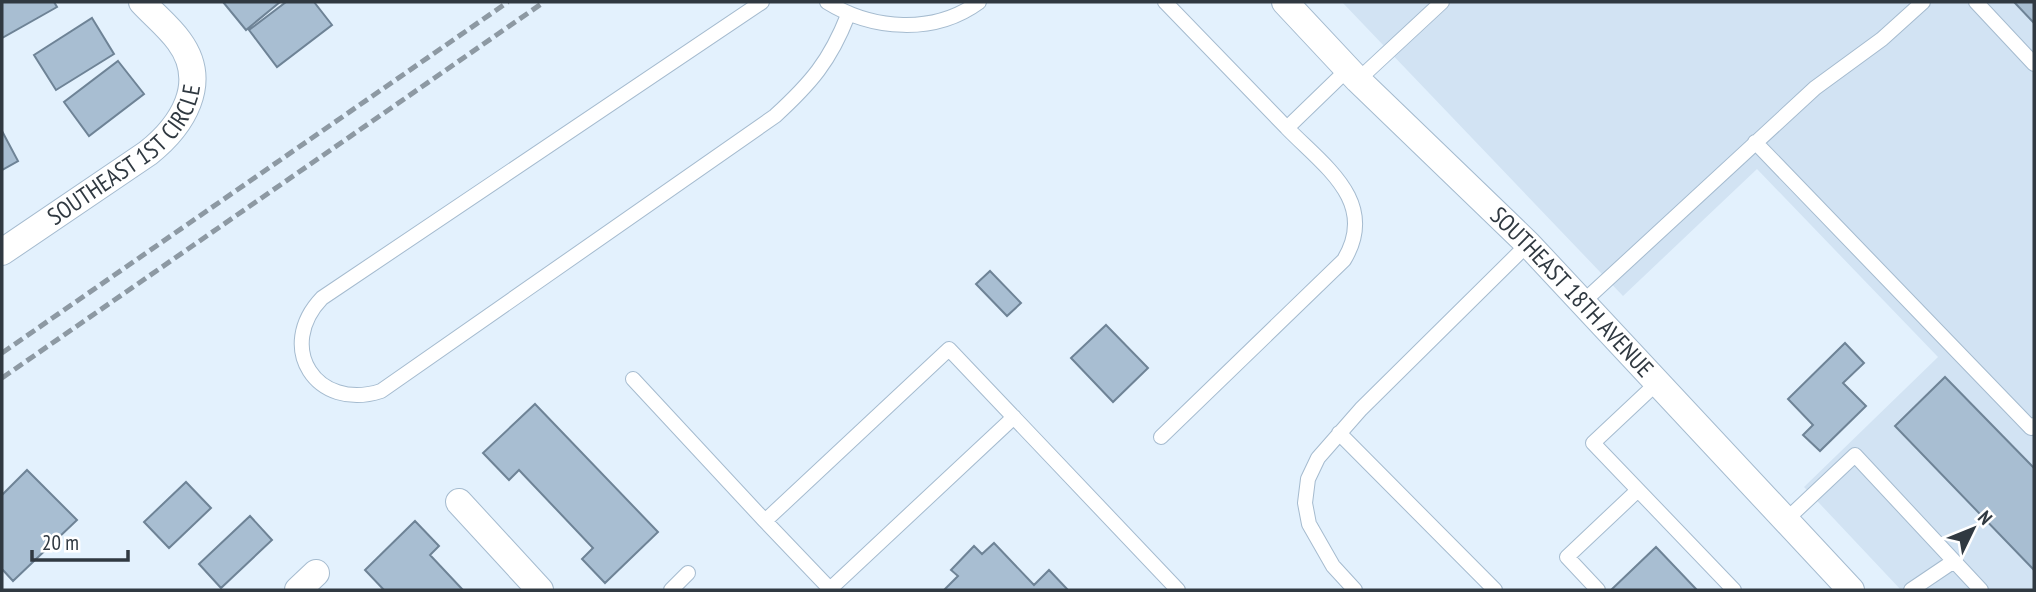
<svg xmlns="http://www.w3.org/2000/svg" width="2036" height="592" viewBox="0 0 2036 592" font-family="'PT Sans Narrow',sans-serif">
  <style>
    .built { fill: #d2e3f3 }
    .building { fill: #a8bed2; stroke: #6e8396; stroke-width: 2 }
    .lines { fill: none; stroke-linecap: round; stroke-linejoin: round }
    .lane-casing { stroke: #a5bbcf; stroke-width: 16 }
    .street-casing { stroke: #a5bbcf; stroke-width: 28 }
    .lane { stroke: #fff; stroke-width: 14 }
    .street { stroke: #fff; stroke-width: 26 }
    .rail { stroke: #8d99a3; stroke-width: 5; stroke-dasharray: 10 5; stroke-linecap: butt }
    .labels { text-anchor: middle; stroke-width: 7; stroke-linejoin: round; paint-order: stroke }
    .street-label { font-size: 24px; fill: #303941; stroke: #fff }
  </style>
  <rect width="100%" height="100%" fill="#e3f1fd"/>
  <!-- built -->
  <path class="built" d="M1342,2h692v588h-133l-97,-103 134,-130 -181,-188 -134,127z"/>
  <!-- building -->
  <path class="building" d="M2,2h52l3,5 -55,31z
    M223,2h57l-34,28z
    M286,2h28l18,23 -55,42 -28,-37z
    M2014,2h20v21z
    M92,18l22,36 -58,36 -22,-35z
    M118,61l26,33 -55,42 -25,-34z
    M2,131l16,30 -16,9z
    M990,271l31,32 -14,13 -31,-32z
    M1106,325l42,43 -35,34 -42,-44z
    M1845,343l19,20 -21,20 23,23 -46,45 -17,-16 10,-10 -25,-26z
    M1945,377l89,91v102l-139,-144z
    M535,404l123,128 -53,51 -23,-24 11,-11 -74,-78 -10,10 -26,-27z
    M27,470l50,50 -64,61 -11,-12v-74z
    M186,482l25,26 -42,40 -25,-26z
    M250,516l22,24 -51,48 -22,-24z
    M415,521l24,25 -9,9 33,35h-79l-19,-20z
    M994,543l40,42 15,-15 19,20h-124l14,-14 -7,-6 23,-24 8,8z
    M1656,547l41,43h-86z"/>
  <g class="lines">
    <defs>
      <path id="lane" d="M762,2l-440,296c-47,49 -6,114 59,93l394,-275c36,-33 55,-55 73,-101
        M827,2c45,28 107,33 152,0
        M1165,2l122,126 61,-59
        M1976,2l58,62
        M1358,80l84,-78
        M1755,142l276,286 3,-3
        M1583,302l232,-214 67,-49 41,-37
        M633,379l132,142 184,-172 229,241
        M1658,382l-65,61 141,147
        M1339,433l156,157
        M1161,437l183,-177c35,-58 -20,-94 -57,-132
        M1786,520l69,-65 126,135
        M765,521l65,68 184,-172
        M671,590l17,-17
        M1355,590l-22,-24 -24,-42 -4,-21 3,-24 10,-21 43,-49 167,-165
        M1598,590l-31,-33 71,-67
        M1911,590l43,-29"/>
      <g id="street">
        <path id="s1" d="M1285,2l73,78 170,164 323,346"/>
        <path id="s2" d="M2,252l146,-99c34,-27 62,-70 31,-112 -10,-14 -25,-26 -37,-39"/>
        <path d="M459,502l81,88"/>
        <path d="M298,590l18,-17"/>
      </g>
    </defs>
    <!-- lane casing -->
    <use href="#lane" class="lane-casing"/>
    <!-- street casing -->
    <use href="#street" class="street-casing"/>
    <!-- lane -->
    <use href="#lane" class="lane"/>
    <!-- street -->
    <use href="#street" class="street"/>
    <!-- rail -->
    <path class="rail" d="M2,353l506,-351
      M2,378l542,-376"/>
  </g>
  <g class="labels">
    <!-- street labels -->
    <g class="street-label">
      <text dy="8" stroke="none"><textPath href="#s2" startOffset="159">SOUTHEAST 1ST CIRCLE</textPath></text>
      <text dy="8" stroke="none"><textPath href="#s1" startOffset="408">SOUTHEAST 18TH AVENUE</textPath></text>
    </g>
  </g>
  <!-- border -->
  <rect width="2036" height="592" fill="none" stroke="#303941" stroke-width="7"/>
  <!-- north arrow -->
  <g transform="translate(1973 529) rotate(47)" stroke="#ffffff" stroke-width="5" paint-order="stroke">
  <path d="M0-5L12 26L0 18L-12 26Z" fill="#303941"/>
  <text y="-10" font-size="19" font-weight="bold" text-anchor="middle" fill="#303941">N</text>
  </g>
  <!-- scale -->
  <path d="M32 550v10h96v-10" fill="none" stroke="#303941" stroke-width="3.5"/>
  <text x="42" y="550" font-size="21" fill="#303941" stroke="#ffffff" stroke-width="5" paint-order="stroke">20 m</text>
</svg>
